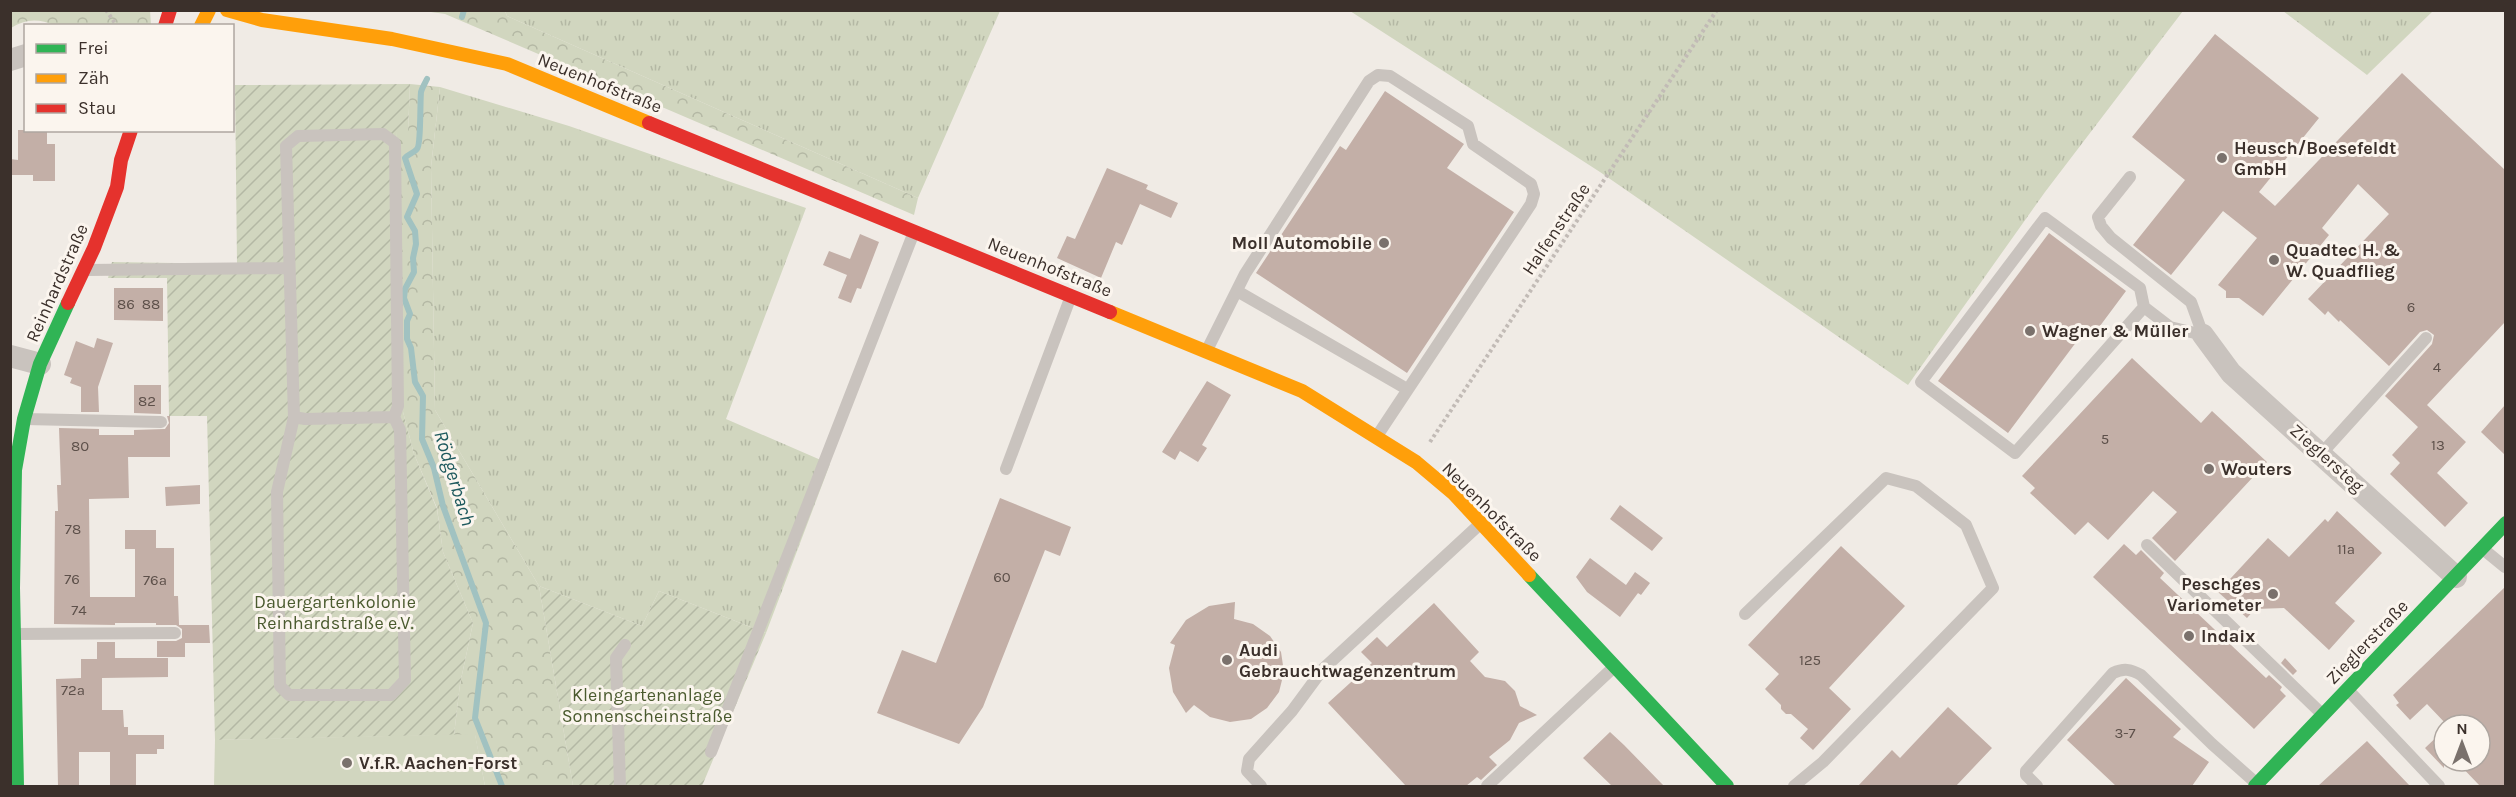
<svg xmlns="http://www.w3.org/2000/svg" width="2516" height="797" viewBox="0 0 2516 797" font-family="Karla,sans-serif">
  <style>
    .grass { fill: url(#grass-tufts) }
    .forest { fill: url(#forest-crowns) }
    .garden { fill: url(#garden-furrows) }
    .pitch { fill: #d1d6bf }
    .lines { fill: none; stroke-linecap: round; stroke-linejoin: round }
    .stream { stroke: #a1c2c1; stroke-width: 6 }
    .building { fill: #c3afa7 }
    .path { stroke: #c2bbb6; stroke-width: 4; stroke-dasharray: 3 3; stroke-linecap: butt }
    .lane { stroke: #c9c3be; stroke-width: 12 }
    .street { stroke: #c9c3be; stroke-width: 22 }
    .fast { stroke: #30b455; stroke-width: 14 }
    .slow { stroke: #ff9f0a; stroke-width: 14 }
    .jam { stroke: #e5322d; stroke-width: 14 }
    .poi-dot { fill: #7a716c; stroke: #fbf5ee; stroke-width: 2 }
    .labels { text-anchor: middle; stroke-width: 6; stroke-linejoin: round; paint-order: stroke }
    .number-label { font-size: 15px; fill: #5d504a }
    .street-label { font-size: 18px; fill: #3b302b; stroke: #fbf5ee }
    .poi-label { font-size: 18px; font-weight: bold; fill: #3b302b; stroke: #fbf5ee; text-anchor: start }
    .park-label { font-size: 18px; fill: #4a5a2e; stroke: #fbf5ee }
    .water-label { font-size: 20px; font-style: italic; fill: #1f5a5e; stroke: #fbf5ee }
  </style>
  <defs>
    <pattern id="grass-tufts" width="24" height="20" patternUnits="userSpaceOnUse" patternTransform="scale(1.5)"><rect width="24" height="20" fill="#d1d6bf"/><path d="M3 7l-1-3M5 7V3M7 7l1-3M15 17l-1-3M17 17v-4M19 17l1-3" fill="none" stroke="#b4b8a4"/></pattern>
    <pattern id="forest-crowns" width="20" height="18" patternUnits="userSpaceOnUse" patternTransform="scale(1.5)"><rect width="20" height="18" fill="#d1d6bf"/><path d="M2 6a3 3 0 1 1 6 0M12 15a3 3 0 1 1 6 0" fill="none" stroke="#b4b8a4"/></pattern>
    <pattern id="garden-furrows" width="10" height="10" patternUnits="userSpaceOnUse" patternTransform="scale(1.5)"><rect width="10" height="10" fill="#d1d6bf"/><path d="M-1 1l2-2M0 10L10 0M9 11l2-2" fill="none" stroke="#b4b8a4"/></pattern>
  </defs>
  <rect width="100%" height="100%" fill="#f0ebe5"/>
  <!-- grass -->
  <path class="grass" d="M505,11h495l-82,187 -411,-182z
    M1350,11h833l-138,181 -137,193 -308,-213z
    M2283,11h150l-66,64z
    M440,87l129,39 237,82 -80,211 104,45 -64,169 -107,-42 -17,35 -103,-40 -104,-176 -4,-243z"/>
  <!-- forest -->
  <path class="forest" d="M150,10l1,15 -96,1c-16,-8 -30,-7 -44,2v-17z
    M424,11h81l2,5 411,182 -4,17 -469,-201z
    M410,84l30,3 -9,80 4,243 104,176 34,200h-88l-10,-51h-21l6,-51 13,-61 -30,-71 -6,-44 -23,-54 -12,-46 -6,-277h12z"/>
  <!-- garden -->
  <path class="garden" d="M410,84l-2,47 -12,1 6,276 12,46 23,55 6,43 30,71 -13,61 -6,51 -239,5 -8,-324h-38l-2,-138h-59l4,-16 125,2 -2,-179z
    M539,586l103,40 17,-35 107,42 -64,153h-129z"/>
  <!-- pitch -->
  <path class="pitch" d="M475,734l10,52h-271l1,-46z"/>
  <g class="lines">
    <!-- stream -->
    <path class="stream" d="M462,17l2,-7
      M427,79c-2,4 -5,9 -6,13 -1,9 0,53 -4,57 -3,4 -9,5 -12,9l12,36 -10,23 8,14 1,13 -3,14 1,14 -9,17 -1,9 6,16 -3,7v18l4,9 4,34 8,14 -1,43 12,29 9,38 43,117 -11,95 27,68"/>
  </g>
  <!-- building -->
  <path class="building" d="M2215,34l104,84 -60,74 16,14 127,-133 103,97v152l-78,83 39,37 -29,31 31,30 -23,24 -55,-53 10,-11 -8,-8 26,-28 -33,-31 47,-52 2,-9 -7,-5 -7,2 -31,34 -49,-46 -1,2 -11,-11 -3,4 -17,-16 81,-85 -31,-30 -36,44 7,7 -66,81 -24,-18h-13v-7l-8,-6 39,-47 -34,-27 -52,64 -38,-30 52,-65 -53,-43z
    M1385,91l79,53 -17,24 67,44 -107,161 -151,-100 84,-127 6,4z
    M18,130h29v14h8v37h-22v-6h-23v-16l8,1z
    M1107,168l41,17 -2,4 32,14 -7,15 -31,-14 -18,41 -6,-3 -15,36 -44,-20 10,-22 8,3z
    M2049,233l77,58 -32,43 -8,-5 -78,104 -70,-52z
    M860,234l19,8 -18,47 -4,-1 -6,15 -13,-5 9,-23 -24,-10 6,-14 21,8z
    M114,288h49v33l-49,-1z
    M97,338l16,5 -15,44 1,25h-18v-25l-11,-4 2,-5 -8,-3 12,-34 18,7z
    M2132,358l69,65 11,-12 55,51 -92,99 -23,-23 25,-26 -24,-21 -45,49 -20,-18 -13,13 -45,-42 5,-5 -13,-12z
    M1207,381l24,14 -29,50 5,3 -9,14 -18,-11 -5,9 -13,-8z
    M134,385h27v29l-27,-1z
    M2505,405v50l-24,-23z
    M167,416h3v41h-42l1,41 -40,1 1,98h45v-48h-10v-19h31v18h18v48h4l1,29h30l1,18h-25v14h-28v-16h19l6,-3v-9l-6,-4h-20v-2h-41v2l-61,-1 1,-113h3l-1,-26h4l-2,-57 40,1v6h35v-5l31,-1 4,-6z
    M200,485v19l-34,2 -1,-19z
    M1000,498l71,29 -11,29 -15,-6 -62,157 -24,37 -82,-31 25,-63 34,13z
    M1620,505l43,33 -11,13 -42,-32z
    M2337,511l45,42 -47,50 20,18 -26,29 -45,-42 -29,1 -8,9 -29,-26 50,-54 21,19 36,-38 3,3z
    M2124,544l12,11 5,-5 23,23 -4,5 106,100 3,-3 13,12 -2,3 6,6 -32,33 -161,-152z
    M1841,546l64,60 -76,82 22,21 -38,41 -13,-12 8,-9 -17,-15h-5l-5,-5v-4l-16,-16 14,-15 -31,-29z
    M1590,558l36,27 9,-13 15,11 -9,12 -12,-8 9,6 -18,24 -33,-25 -11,-15z
    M2505,587v199h-25l-24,-25h24v-36h-33l-20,-21 -17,16 -14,-15 3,-2 -6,-8z
    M1235,602l-1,17 19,5 17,12 11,16 3,20 -5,20 -12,16 -16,11 -21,3 -20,-5 -16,-12 -8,8 -13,-21 -4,-24 6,-23 -5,-2 16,-23 23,-14z
    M1434,603l45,49 -9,9 15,16 20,4 10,10 5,15 17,9 -18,8 -9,17 -21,17 8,8 -16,15 -4,-3 -11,9h-60l-78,-83 44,-40 -11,-11 16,-15 10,10z
    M97,642h18v16h53v19l-66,1v32h21l1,17h4v8h36v14h-7v5h-21v32h-26v-34h-31v34h-21l-2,-107 25,-1v-19h16z
    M2285,658l12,13 -4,4 -12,-12z
    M2126,678l55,51 -8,8 36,25 -17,24h-76l-49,-46z
    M1948,707l44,41 -36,38h-98l34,-36 8,8z
    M2444,730v38l-19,-20z
    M1610,732l14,13 40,41h-52l-29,-28z
    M2367,741l43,45h-92z"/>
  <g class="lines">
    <!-- path -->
    <path class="path" d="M106,10l11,16
      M1430,442l287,-432"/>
    <!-- lane -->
    <path class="lane" d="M383,134l12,9 3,263 -4,11 6,13 5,250 -14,15h-102l-9,-9 -3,-194 17,-75 -8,-271 12,-10z
      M2130,177l-32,40 3,9 10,12 80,64 12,33
      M87,270l202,-2
      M1237,291l170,98
      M2144,307l-4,-19 -95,-70 -124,164 94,71 129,-146 26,20 33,8
      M1207,350l38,-76 124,-193 9,-6 12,1 78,50 5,18 58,40 3,10 -3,10 -154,232
      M294,417l11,2 89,-2
      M25,419l136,3
      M2322,453l104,-115
      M1006,469l65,-173
      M2147,545l175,169
      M2483,549l22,18
      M1745,614l141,-136 30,8 50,39 27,63 -170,174 -29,24
      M15,634l160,-1
      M2347,689l92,97
      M711,752l203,-520
      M620,786l-4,-128 9,-13
      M1261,786l-14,-15 2,-12 43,-48 31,-42 157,-145
      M1487,786l127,-119
      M2037,786l-11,-11v-4l87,-98c11,-5 17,-4 28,2l71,69 44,39"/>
    <!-- street -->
    <path class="street" d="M10,60l16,-5
      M2203,335l28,38 225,204
      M10,356l30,8"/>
    <!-- fast -->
    <path class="fast" d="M1529,575l198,211
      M17,786l-4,-198 2,-118 9,-51 16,-55 28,-61
      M2255,786l251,-263"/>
    <!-- slow -->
    <path class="slow" d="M227,10l35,10 130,19 115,25 142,59
      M201,26l8,-16
      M1110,312l192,79 114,71 38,32 75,81"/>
    <!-- jam -->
    <path class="jam" d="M165,26l5,-16
      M649,123l461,189
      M68,303l26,-55 23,-61 4,-27 10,-30"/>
  </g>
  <!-- markers -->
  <g class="poi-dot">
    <circle cx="2222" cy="158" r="6"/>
    <circle cx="1384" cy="243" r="6"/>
    <circle cx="2274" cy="260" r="6"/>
    <circle cx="2030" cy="331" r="6"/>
    <circle cx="2209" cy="469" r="6"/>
    <circle cx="2273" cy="594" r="6"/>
    <circle cx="2189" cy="636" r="6"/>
    <circle cx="1227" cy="660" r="6"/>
    <circle cx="347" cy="763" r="6"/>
  </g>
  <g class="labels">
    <!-- number labels -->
    <g class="number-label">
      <text x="126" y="309">86</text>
      <text x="151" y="309">88</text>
      <text x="2411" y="312">6</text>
      <text x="2437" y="372">4</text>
      <text x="147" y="406">82</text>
      <text x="2105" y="444">5</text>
      <text x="2438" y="450">13</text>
      <text x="80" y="451">80</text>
      <text x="73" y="534">78</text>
      <text x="2346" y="554">11a</text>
      <text x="1002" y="582">60</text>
      <text x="72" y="584">76</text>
      <text x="155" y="585">76a</text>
      <text x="79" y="615">74</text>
      <text x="1810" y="665">125</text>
      <text x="73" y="695">72a</text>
      <text x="2125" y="738">3-7</text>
    </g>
    <!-- street labels -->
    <g class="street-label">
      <text transform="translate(600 83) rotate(22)" y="6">Neuenhofstraße</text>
      <text transform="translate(1556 229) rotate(-56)" y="6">Halfenstraße</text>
      <text transform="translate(1050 267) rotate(22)" y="6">Neuenhofstraße</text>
      <text transform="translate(57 283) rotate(-66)" y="6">Reinhardstraße</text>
      <text transform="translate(2327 458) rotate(42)" y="6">Zieglersteg</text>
      <text transform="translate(1492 512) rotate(45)" y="6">Neuenhofstraße</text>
      <text transform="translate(2367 642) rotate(-46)" y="6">Zieglerstraße</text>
    </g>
    <!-- poi labels -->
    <g class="poi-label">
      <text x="2234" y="154">Heusch/Boesefeldt<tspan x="2234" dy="21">GmbH</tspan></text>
      <text x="1372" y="249" text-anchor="end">Moll Automobile</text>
      <text x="2286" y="256">Quadtec H. &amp;<tspan x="2286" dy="21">W. Quadflieg</tspan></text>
      <text x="2042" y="337">Wagner &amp; Müller</text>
      <text x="2221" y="475">Wouters</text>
      <text x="2261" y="590" text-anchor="end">Peschges<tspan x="2261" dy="21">Variometer</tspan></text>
      <text x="2201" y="642">Indaix</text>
      <text x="1239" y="656">Audi<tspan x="1239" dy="21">Gebrauchtwagenzentrum</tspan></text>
      <text x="359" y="769">V.f.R. Aachen-Forst</text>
    </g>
    <!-- park labels -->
    <g class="park-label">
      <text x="335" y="608">Dauergartenkolonie<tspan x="335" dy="21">Reinhardstraße e.V.</tspan></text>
      <text x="647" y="701">Kleingartenanlage<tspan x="647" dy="21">Sonnenscheinstraße</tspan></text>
    </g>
    <!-- water labels -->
    <g class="water-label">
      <text transform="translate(455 478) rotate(73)" y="7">Rödgerbach</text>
    </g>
  </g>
  <!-- border -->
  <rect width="2516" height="797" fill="none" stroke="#3b302b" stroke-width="24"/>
  <!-- legend -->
  <rect x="24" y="24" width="210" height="108" fill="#fbf5ee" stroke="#aea6a0" stroke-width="1.5"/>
  <rect x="36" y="44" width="30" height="9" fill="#30b455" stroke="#aea6a0" stroke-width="1.5"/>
  <text x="78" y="54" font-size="18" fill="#3b302b">Frei</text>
  <rect x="36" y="74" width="30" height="9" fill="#ff9f0a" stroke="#aea6a0" stroke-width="1.5"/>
  <text x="78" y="84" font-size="18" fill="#3b302b">Zäh</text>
  <rect x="36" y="104" width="30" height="9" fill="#e5322d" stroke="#aea6a0" stroke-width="1.5"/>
  <text x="78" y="114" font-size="18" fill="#3b302b">Stau</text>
  <!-- north arrow -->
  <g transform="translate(2462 743)"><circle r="28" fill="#fbf5ee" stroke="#aea6a0" stroke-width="1.5"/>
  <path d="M0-4.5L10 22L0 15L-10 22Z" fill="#7a716c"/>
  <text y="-9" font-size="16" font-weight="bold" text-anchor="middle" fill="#3b302b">N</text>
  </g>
</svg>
